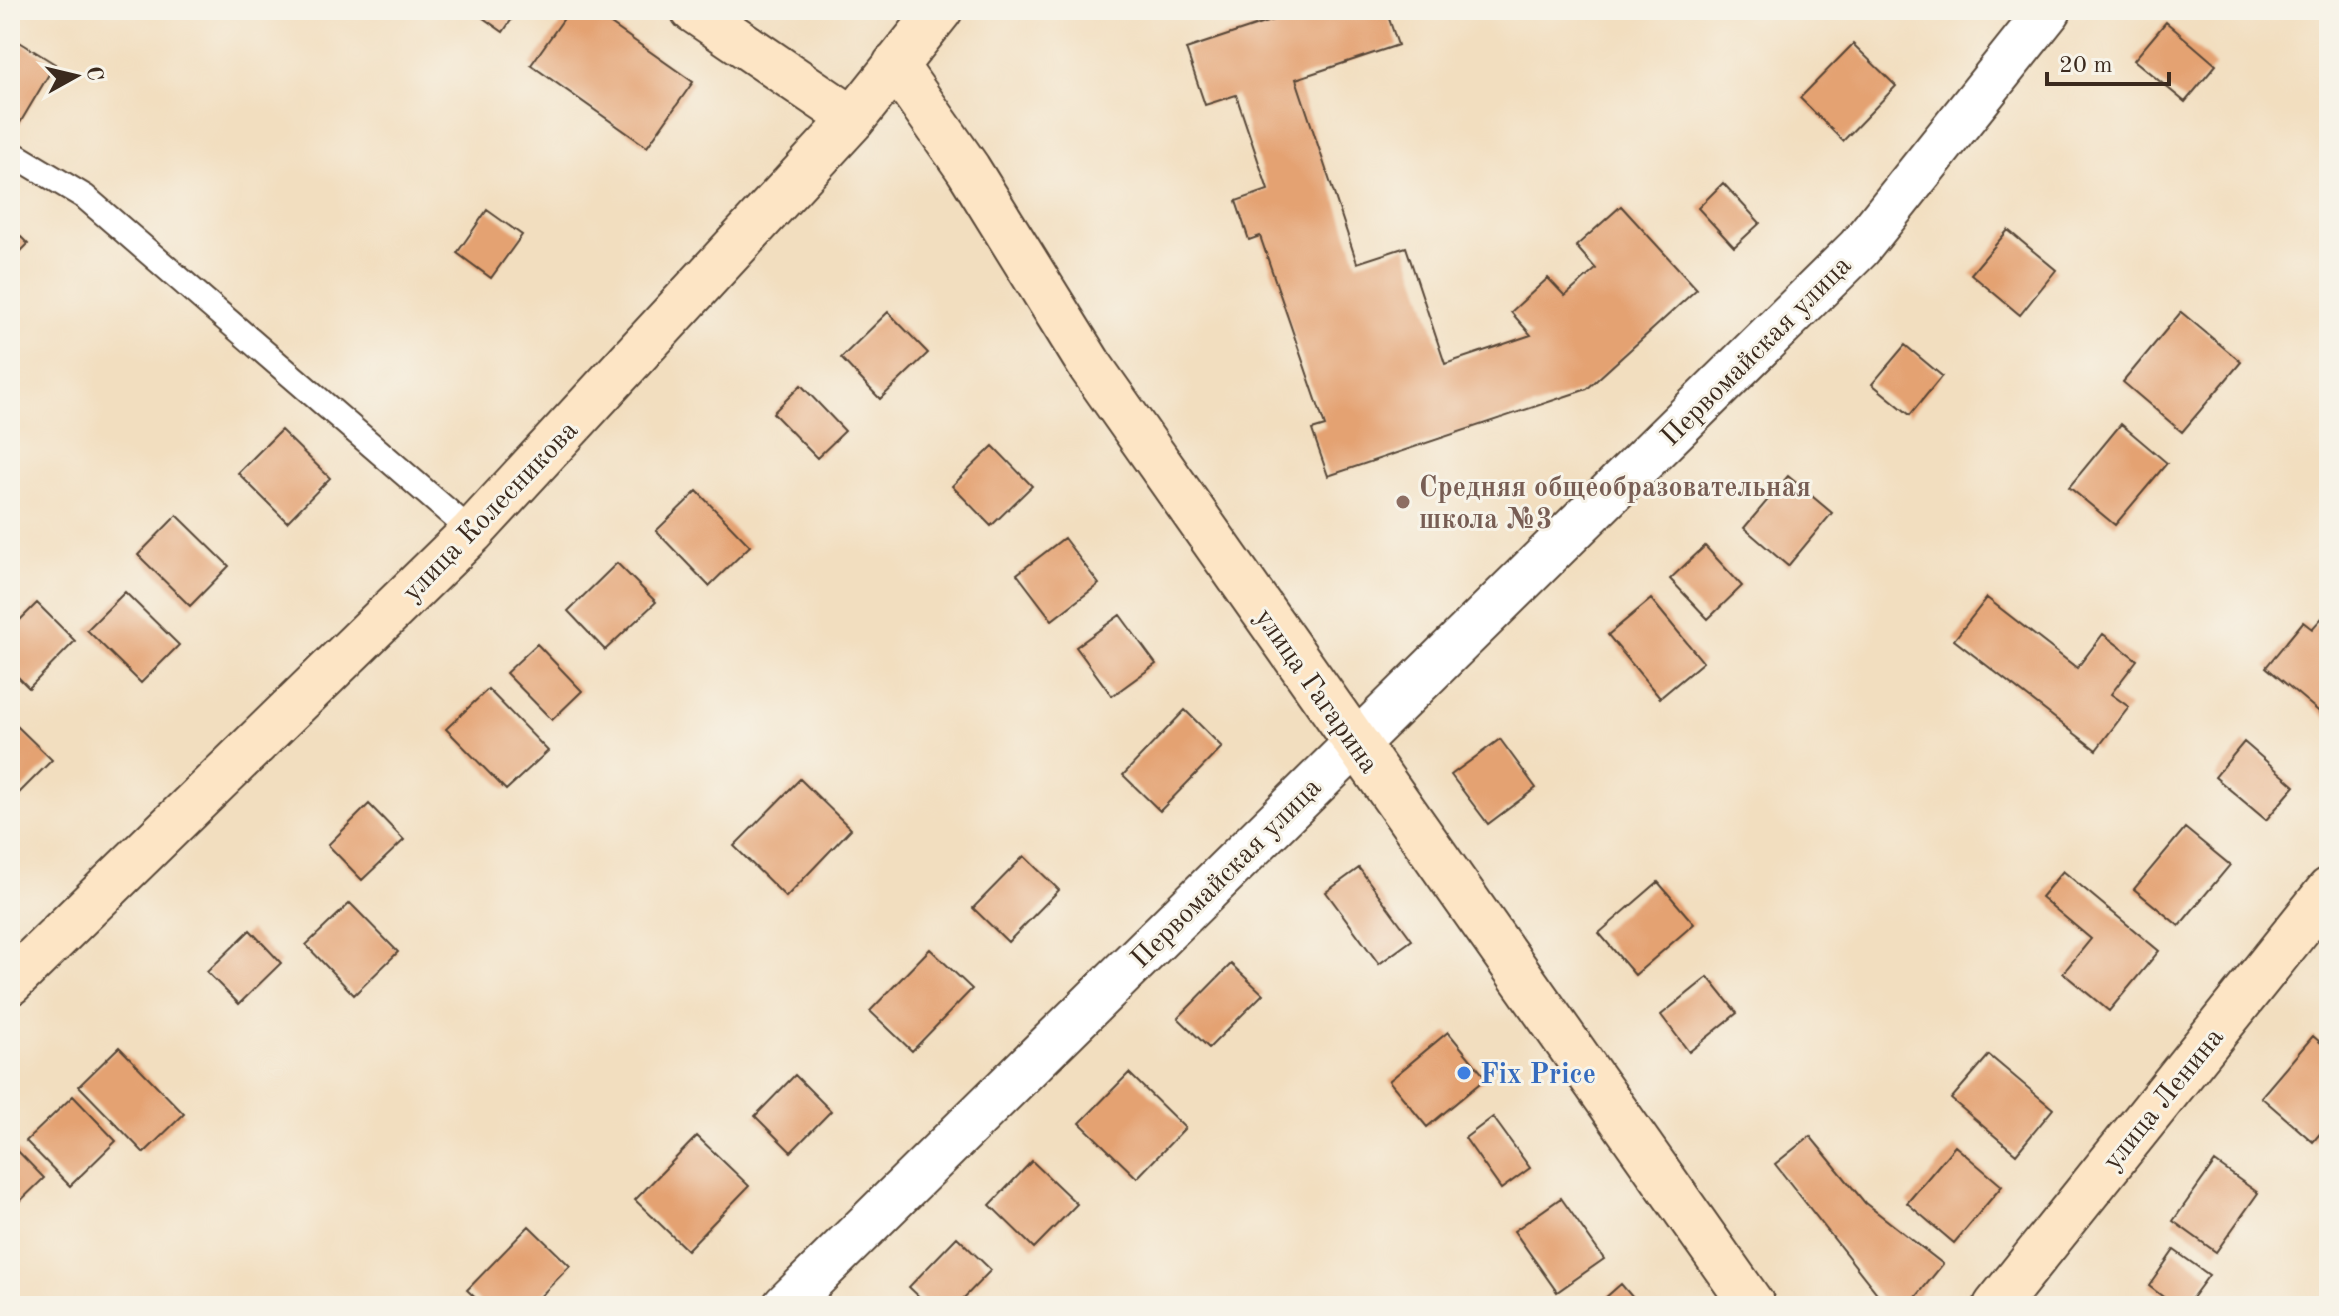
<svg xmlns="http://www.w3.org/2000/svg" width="2339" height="1316" viewBox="0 0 2339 1316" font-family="'Old Standard TT',serif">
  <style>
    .building { fill: #e4a272 }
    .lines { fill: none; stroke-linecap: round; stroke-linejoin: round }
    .lane-casing { stroke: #564536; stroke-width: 28 }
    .street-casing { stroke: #564536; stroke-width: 48 }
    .secondary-casing { stroke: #564536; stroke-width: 48 }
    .lane { stroke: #fff; stroke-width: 24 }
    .street { stroke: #fff; stroke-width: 44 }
    .secondary { stroke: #fde5c5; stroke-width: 44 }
    .education-dot { fill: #8d6e63; stroke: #f7f3e8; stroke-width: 3 }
    .shop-dot { fill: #3f7fe0; stroke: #f7f3e8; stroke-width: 3 }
    .labels { text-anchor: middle; stroke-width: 6; stroke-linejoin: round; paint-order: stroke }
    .street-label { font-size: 28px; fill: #3b2a1e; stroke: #f7f3e8 }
    .education-label { font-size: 28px; font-weight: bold; fill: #785e54; stroke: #f7f3e8; text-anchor: start }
    .shop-label { font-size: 28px; font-weight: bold; fill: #366cbe; stroke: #f7f3e8; text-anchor: start }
  </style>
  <rect width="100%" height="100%" fill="#f7f3e8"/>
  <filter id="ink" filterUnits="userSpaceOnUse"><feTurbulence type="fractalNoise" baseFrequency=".0125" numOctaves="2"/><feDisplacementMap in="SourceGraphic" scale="16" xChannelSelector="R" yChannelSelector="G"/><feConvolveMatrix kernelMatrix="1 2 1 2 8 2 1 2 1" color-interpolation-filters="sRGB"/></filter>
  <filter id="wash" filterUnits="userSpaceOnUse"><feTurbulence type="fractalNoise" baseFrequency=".006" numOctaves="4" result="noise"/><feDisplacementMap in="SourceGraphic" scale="32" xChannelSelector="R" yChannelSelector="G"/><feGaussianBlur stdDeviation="1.8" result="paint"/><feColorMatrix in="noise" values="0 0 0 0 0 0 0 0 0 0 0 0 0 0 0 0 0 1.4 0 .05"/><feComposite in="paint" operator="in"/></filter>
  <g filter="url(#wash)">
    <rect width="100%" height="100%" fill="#f2debf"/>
    <g id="blocks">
      <!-- building -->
      <path class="building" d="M472,10h46l-15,22z
        M570,10h21l102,72 -46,65 -116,-82z
        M1303,10h83l12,35 -102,34 61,184 49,-16 39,117 86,-29 -20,-23 37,-34 17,18 31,-27 -20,-23 45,-40 76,83 -110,100 -259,87 -16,-46 13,-4 -65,-190 -11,4 -13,-39 32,-11 -32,-95 -31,10 -19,-56z
        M2166,22l50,43 -31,37 -51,-42z
        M10,36l45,28 -38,64 -7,-4z
        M1853,44l43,42 -53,55 -43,-43z
        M1723,183l37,40 -26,24 -36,-39z
        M487,210l35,25 -31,43 -34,-25z
        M10,226l18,18 -18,18z
        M2008,230l48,40 -36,45 -49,-41z
        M888,312l40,41 -48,46 -39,-41z
        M2181,312l60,50 -59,70 -59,-50z
        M1905,345l37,31 -32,39 -38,-31z
        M801,385l44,46 -28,27 -44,-45z
        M2121,424l46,39 -52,62 -46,-38z
        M281,430l49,48 -43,44 -49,-49z
        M993,446l39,40 -41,40 -39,-40z
        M1788,476l44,37 -44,53 -44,-38z
        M697,491l53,55 -41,40 -53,-55z
        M177,515l52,51 -39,40 -52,-51z
        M1064,538l35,46 -47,36 -35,-46z
        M1705,546l37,40 -34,33 -38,-40z
        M617,563l39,39 -51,48 -37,-39z
        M125,592l54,53 -38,38 -54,-53z
        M1987,598l90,70 26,-34 34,26 -26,34 18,13 -33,43 -142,-110z
        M1651,599l52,63 -43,36 -52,-63z
        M37,603l38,38 -46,47 -19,-19v-39z
        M2329,610v110l-63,-53 37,-45 9,7z
        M1120,615l36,49 -44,32 -36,-49z
        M537,644l45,47 -30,29 -46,-47z
        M488,689l60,62 -42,39 -60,-61z
        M1185,710l37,37 -62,64 -37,-36z
        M17,726l35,34 -42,42v-69z
        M1500,739l36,49 -48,36 -37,-49z
        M2244,742l51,44 -29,34 -51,-43z
        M800,779l51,50 -65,68 -52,-51z
        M369,804l35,36 -42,40 -34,-35z
        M2185,828l45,37 -51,61 -45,-37z
        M1024,856l35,34 -51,52 -35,-34z
        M1359,868l53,72 -33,24 -53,-72z
        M2063,871l96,80 -50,60 -46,-38 28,-34 -50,-42z
        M1658,882l36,42 -59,51 -36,-42z
        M350,903l48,49 -44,43 -48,-50z
        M250,930l31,33 -42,41 -32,-32z
        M930,949l42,40 -60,62 -42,-40z
        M1231,964l32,30 -54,54 -31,-30z
        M1708,977l29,36 -48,39 -28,-37z
        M1448,1032l38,46 -59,49 -38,-46z
        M2313,1036l16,14v73l-16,19 -52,-45z
        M119,1047l65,67 -40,39 -65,-67z
        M1989,1055l64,54 -37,45 -65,-55z
        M1129,1073l56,55 -48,50 -57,-55z
        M795,1075l36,36 -40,41 -36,-36z
        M73,1096l43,45 -46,45 -44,-45z
        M1493,1117l37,51 -29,21 -36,-51z
        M697,1136l52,50 -62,64 -52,-50z
        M1810,1136l55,67 78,61 -34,42h-22l-112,-142z
        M12,1145l32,33 -34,33v-64z
        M1955,1146l47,40 -48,57 -47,-40z
        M1032,1161l45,43 -43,44 -44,-43z
        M2215,1162l43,31 -42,59 -43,-31z
        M1561,1198l43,61 -47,33 -43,-61z
        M529,1226l41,40 -39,40h-47l-17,-16z
        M957,1237l34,33 -35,36h-27l-20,-19z
        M2174,1250l35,25 -23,31h-11l-26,-20z
        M1621,1284l19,22h-44z"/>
    </g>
  </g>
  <g filter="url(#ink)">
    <use href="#blocks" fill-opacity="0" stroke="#564536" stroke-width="2"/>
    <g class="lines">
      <defs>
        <path id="lane" d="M10,152l75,45 387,335"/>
        <path id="street" d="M785,1306l1074,-1058 190,-238"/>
        <path id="secondary" d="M693,10l160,109
          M895,65l73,104 121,195 664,942
          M10,983l462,-451 381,-413 87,-109
          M1996,1306l333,-416"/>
      </defs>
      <!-- lane casing -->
      <use href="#lane" class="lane-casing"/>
      <!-- street casing -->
      <use href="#street" class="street-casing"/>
      <!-- secondary casing -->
      <use href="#secondary" class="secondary-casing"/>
      <!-- lane -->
      <use href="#lane" class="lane"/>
      <!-- street -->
      <use href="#street" class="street"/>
      <!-- secondary -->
      <use href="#secondary" class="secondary"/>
    </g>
  </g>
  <!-- markers -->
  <circle class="education-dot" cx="1403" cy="502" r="8"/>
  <circle class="shop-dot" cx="1464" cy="1073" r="8"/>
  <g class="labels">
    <!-- street labels -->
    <g class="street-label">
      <text transform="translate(1755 350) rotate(-45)" y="10">Первомайская улица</text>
      <text transform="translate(489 510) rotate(-46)" y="10">улица Колесникова</text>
      <text transform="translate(1318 690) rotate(55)" y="10">улица Гагарина</text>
      <text transform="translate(1225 872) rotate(-45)" y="10">Первомайская улица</text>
      <text transform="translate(2162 1098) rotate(-51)" y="10">улица Ленина</text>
    </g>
    <!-- education labels -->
    <g class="education-label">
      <text x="1419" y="496">Средняя общеобразовательная<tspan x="1419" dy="32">школа №3</tspan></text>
    </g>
    <!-- shop labels -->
    <g class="shop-label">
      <text x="1480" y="1083">Fix Price</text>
    </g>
  </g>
  <!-- margin -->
  <rect width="2339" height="1316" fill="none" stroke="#f7f3e8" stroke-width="40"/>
  <!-- north arrow -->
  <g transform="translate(76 76) rotate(82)" stroke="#f7f3e8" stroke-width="6" paint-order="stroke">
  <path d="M0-6L14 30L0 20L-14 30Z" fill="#3b2a1e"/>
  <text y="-12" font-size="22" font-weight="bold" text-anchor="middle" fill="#3b2a1e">С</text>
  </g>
  <!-- scale -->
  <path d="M2047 72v12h122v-12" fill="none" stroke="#3b2a1e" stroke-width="4"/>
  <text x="2059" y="72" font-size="24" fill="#3b2a1e" stroke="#f7f3e8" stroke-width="6" paint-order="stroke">20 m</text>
</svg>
